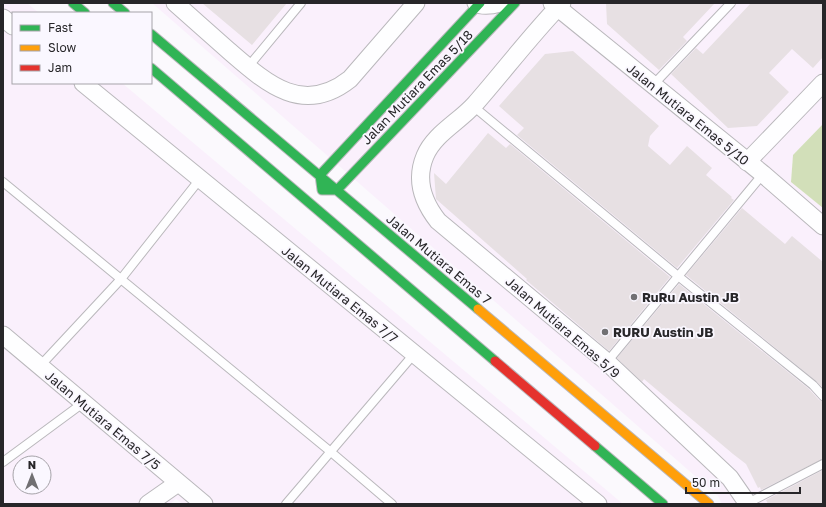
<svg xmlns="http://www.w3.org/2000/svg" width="826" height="507" viewBox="0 0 826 507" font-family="'Golos Text',sans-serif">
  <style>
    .industrial { fill: #faf0fc; fill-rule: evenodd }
    .forest { fill: #d2dfb9 }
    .building { fill: #e7e0e3 }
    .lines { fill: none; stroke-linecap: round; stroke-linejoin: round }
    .lane-casing { stroke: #bab8bc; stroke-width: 10 }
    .street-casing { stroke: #bab8bc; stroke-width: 19 }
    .fast-casing { stroke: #bab8bc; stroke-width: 11 }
    .slow-casing { stroke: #bab8bc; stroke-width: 11 }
    .jam-casing { stroke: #bab8bc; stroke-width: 11 }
    .lane { stroke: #fefeff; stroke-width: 8 }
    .street { stroke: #fefeff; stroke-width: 17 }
    .fast { stroke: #30b455; stroke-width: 9 }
    .slow { stroke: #ff9f0a; stroke-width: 9 }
    .jam { stroke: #e5322d; stroke-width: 9 }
    .poi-dot { fill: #717073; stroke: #faf7ff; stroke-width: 1.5 }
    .labels { text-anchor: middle; stroke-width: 3.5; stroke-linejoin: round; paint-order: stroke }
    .street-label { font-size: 13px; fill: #272629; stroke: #faf7ff }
    .poi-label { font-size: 13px; font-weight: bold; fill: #272629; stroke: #faf7ff; text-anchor: start }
  </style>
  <rect width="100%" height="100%" fill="#fbf9fd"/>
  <!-- industrial -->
  <path class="industrial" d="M3,3h24l12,10h-26v70h109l501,421h-440l-7,-5 -6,5h-167zM20,463h24v24h-24z
    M152,3h671v121l-30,31 -2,27 32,26v296h-101l-4,-8z"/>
  <!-- forest -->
  <path class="forest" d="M823,124v84l-32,-26 2,-27z"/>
  <!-- building -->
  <path class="building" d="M202,3h85l-35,42z
    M606,3h109l-32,34 4,4 -28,29 -52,-46z
    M751,3h72v54l-10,11 -21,-19 -23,24 20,19 -32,34 -29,2 -57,-54 25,-26 7,6z
    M573,51l86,75 -9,10 -2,10 22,19 17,-19 25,22 -6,7 26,22 -1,1 3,2 -57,68 -160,-133 7,-7 -25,-22 46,-52z
    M488,133l18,15 4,-4 160,133 -61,74 -83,-71 1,-1 -91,-80 -2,-26 12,11z
    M742,208l43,36 7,-8 31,26v126l-7,-7 -130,-106z
    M679,284l130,105 10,11 4,1v58l-62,31 -1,-3 -2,1 -12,-24 -13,-10 -89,-75 -2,3 -25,-24z
    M823,470v34h-55l-2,-4z"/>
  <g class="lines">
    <defs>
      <path id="lane" d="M248,67l53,-64
        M653,85l78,-82
        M473,106l205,170 135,109 10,11
        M3,182l328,270 61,52
        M607,362l156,-188
        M40,366l81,-87 79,-100
        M3,462l80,-59
        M748,503l75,-39
        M286,504l128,-150"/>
      <path id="street" d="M175,3c18,16 35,31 53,47 37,32 74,67 122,29l66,-76
        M476,3c7,4 17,2 24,0
        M552,3l211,171 60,52
        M562,3c-31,32 -58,68 -87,101 -16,18 -41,30 -50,52 -10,24 -2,46 13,65l169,141 123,116 18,26
        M3,18l10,8
        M83,83l515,421
        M747,162l76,-79
        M3,335l201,169
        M148,504l30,-21"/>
      <path id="fast" d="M73,3l12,10
        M113,3l12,10
        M151,34l327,275
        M151,68l344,293
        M322,190h15l178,-187
        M322,190l-2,-15 160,-172
        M595,446l68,58"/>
      <path id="slow" d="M478,309l231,195"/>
      <path id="jam" d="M495,361l100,85"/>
    </defs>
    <!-- lane casing -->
    <use href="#lane" class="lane-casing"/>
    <!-- street casing -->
    <use href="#street" class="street-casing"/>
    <!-- fast casing -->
    <use href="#fast" class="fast-casing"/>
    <!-- slow casing -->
    <use href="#slow" class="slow-casing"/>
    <!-- jam casing -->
    <use href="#jam" class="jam-casing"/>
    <!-- lane -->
    <use href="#lane" class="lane"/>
    <!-- street -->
    <use href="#street" class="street"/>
    <!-- fast -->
    <use href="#fast" class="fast"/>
    <!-- slow -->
    <use href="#slow" class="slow"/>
    <!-- jam -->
    <use href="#jam" class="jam"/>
  </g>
  <!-- markers -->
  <g class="poi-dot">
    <circle cx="634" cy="297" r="4"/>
    <circle cx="605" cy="332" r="4"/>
  </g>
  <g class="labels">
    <!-- street labels -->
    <g class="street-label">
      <text transform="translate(417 87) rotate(-46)" y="5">Jalan Mutiara Emas 5/18</text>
      <text transform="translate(688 114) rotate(39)" y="5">Jalan Mutiara Emas 5/10</text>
      <text transform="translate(439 259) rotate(40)" y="5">Jalan Mutiara Emas 7</text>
      <text transform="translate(340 294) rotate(39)" y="5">Jalan Mutiara Emas 7/7</text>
      <text transform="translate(563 327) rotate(41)" y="5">Jalan Mutiara Emas 5/9</text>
      <text transform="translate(103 420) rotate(40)" y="5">Jalan Mutiara Emas 7/5</text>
    </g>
    <!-- poi labels -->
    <g class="poi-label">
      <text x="642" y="302">RuRu Austin JB</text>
      <text x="613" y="337">RURU Austin JB</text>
    </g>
  </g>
  <!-- border -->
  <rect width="826" height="507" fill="none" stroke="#272629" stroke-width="8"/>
  <!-- legend -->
  <rect x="12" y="12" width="140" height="72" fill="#faf7ff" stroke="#a6a3a9"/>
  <rect x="20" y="25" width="20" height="6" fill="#30b455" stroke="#a6a3a9"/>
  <text x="48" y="32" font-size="12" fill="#272629">Fast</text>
  <rect x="20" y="45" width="20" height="6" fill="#ff9f0a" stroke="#a6a3a9"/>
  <text x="48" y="52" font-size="12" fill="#272629">Slow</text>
  <rect x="20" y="65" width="20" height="6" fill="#e5322d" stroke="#a6a3a9"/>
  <text x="48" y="72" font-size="12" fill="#272629">Jam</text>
  <!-- north arrow -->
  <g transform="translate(32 475)"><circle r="19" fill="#faf7ff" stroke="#a6a3a9"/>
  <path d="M0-3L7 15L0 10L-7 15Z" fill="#717073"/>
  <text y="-6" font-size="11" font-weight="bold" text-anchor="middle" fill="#272629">N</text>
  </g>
  <!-- scale -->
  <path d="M686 487v6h114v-6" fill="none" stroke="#272629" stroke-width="2"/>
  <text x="692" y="487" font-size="12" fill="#272629" stroke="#faf7ff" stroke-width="3" paint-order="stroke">50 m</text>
</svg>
